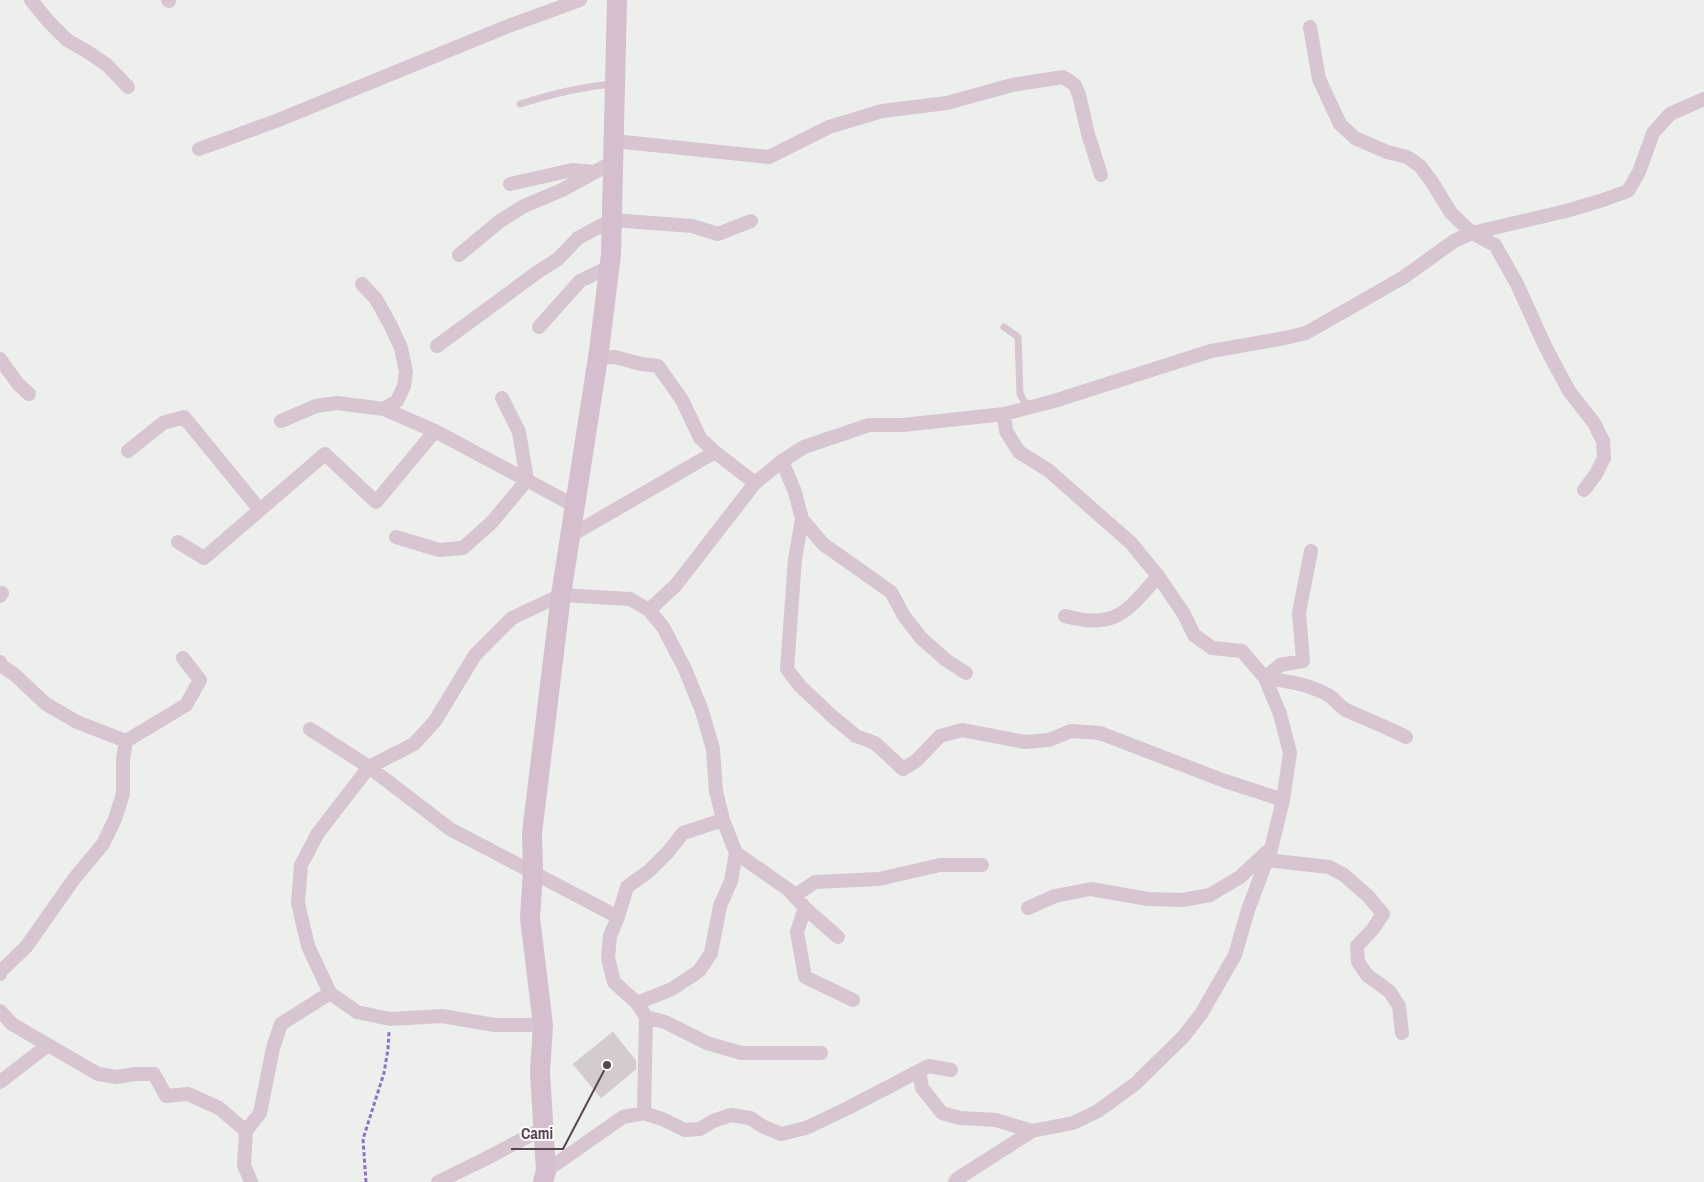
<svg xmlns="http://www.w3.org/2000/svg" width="1704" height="1182" viewBox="0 0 1704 1182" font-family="'Archivo Narrow',sans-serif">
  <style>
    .building { fill: #d4cbcf; stroke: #d8d0d4 }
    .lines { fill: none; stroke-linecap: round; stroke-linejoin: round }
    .path { stroke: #8d71cb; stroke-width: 3; stroke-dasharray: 4 2.5; stroke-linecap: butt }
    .lane { stroke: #d7c5d2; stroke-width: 7 }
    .street { stroke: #d7c5d2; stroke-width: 14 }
    .secondary { stroke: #d5bece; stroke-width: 20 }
    .leader { fill: none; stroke: #594453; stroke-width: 2 }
    .callout-dot { fill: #594453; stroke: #fff; stroke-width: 2 }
    .callout-label { font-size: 16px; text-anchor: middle; font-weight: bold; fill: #594453; stroke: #fff; stroke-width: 4; stroke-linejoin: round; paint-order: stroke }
  </style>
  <rect width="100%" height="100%" fill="#ecefec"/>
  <!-- building -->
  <path class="building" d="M613,1032l23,29v8l-35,29 -28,-34z"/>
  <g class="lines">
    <!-- path -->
    <path class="path" d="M366,1182l-3,-43 21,-66 4,-24 1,-17"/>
    <!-- lane -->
    <path class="lane" d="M520,104c31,-10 60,-17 92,-20
      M1004,327l14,10 2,57 8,14"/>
    <!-- street -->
    <path class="street" d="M31,0l17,21 19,19 21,12 19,13 21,22
      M168,0l1,1
      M1310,27l9,52 21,45 15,14 32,14 20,5 13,9 12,16 19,31 21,20 23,12 22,39 28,62 24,45 25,32 9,18 1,17 -8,16 -12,16
      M614,141l155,16 60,-30 53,-16 65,-8 65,-18 51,-8 12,8 4,10 9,39 13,41
      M199,149l77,-28 230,-94 74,-27
      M510,184l62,-14 23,2
      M459,255l41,-34 24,-15 38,-16 51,-28
      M362,284l14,15 15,27 10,22 5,24 -2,14 -7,15 -13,8
      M539,327l41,-46 29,-14
      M437,346l102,-75 19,-12 20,-21 34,-18 80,6 26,8 33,-13
      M597,358l18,-1 26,7 17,2 24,34 18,38 15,14 40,31
      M0,359l18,25 11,10
      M281,421l35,-15 21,-3 47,6 51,22 140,75
      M128,451l35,-28 21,-6 76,93
      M782,461l13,31 7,27 -7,40 -8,110 13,17 33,31 23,19 19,7 28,26 13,-8 24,-25 22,-6 63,12 24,-2 22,-9 29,2 122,47 61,20
      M802,519l21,25 68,48 13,24 17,22 25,22 20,13
      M570,536l145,-84
      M396,537l43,13 24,-2 29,-26 35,-42 -8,-48 -17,-34
      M178,542l26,16 121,-104 51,48 59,-71
      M0,596l2,-3
      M649,610l27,-25 79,-102 27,-22 22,-14 65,-22h34l101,-11 50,-13 157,-50 74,-13 21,-5 98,-56 50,-36 18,-8 94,-22 34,-10 28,-10 11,-19 14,-39 17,-19 34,-15
      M1065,616c50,14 62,-4 93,-40
      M0,662l2,4 13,9 31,29 31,18 49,19
      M1265,678c21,3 44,6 63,17 7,4 11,11 18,15 20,9 40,17 60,27
      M1265,678l15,-13 23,-4 -4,-48 12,-62
      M310,729l59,38 81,62 168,88 -8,19 -2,22 6,24 23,21 9,14 -2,96
      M1267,860l62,7 15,8 24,21 15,18 -10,15 -16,17 1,16 9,13 23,17 9,14 3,27
      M794,896l21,-14 64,-3 61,-14h42
      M805,908l-8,24 8,45 48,23
      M1028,908l27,-12 36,-7 57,10 34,1 28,-5 30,-18 28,-26
      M618,917l9,-30 22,-16 19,-19 15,-19 40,-13
      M0,974l2,-4 24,-23 48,-68 29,-35 12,-25 8,-25v-35l3,-18 60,-36 14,-25 -17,-22
      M637,1003l35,-14 27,-18 12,-18 9,-47 11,-25 5,-28
      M0,1011l12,13 86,50 19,3 18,-3h19l12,22 22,-2 31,14 27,23
      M646,1017l19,5 42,21 34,10h80
      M543,1025h-48l-53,-9 -52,3 -33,-7 -27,-19 -22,-47 -10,-43 3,-38 17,-32 51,-66 45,-23 21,-23 40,-66 37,-37 49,-23 69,4 19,11 14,17 22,42 17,42 11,38 3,42 7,29 13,33 53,37 16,18 33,29
      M951,1070l-22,-4 -10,5 3,17 20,25 18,5 36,2 36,11
      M0,1082l48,-37
      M546,1171l77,-54 21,-4 18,6 23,11 15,-1 13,-8 18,-6 19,3 14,9 17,7 25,-6 42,-20 71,-37
      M251,1182l-7,-17 2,-34 14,-18 13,-65 8,-24 49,-31
      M438,1182l47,-23 59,-31
      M955,1182l2,-3 75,-48 41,-8 25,-12 37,-27 49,-48 17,-22 34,-59 13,-45 23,-61 12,-49 7,-47 -10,-39 -15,-36 -23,-27 -30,-3 -18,-13 -10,-21 -26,-38 -27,-33 -83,-73 -29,-18 -13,-21 -2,-17"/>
    <!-- secondary -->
    <path class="secondary" d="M543,1182l3,-11 -6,-99 3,-47 -13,-107 3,-46 -1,-39 29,-238 38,-244 12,-97 6,-254"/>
  </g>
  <!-- callouts -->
  <path class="leader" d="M607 1065L563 1149H511"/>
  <circle class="callout-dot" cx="607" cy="1065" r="5"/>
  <g class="callout-label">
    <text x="537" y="1139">Cami</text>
  </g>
</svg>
